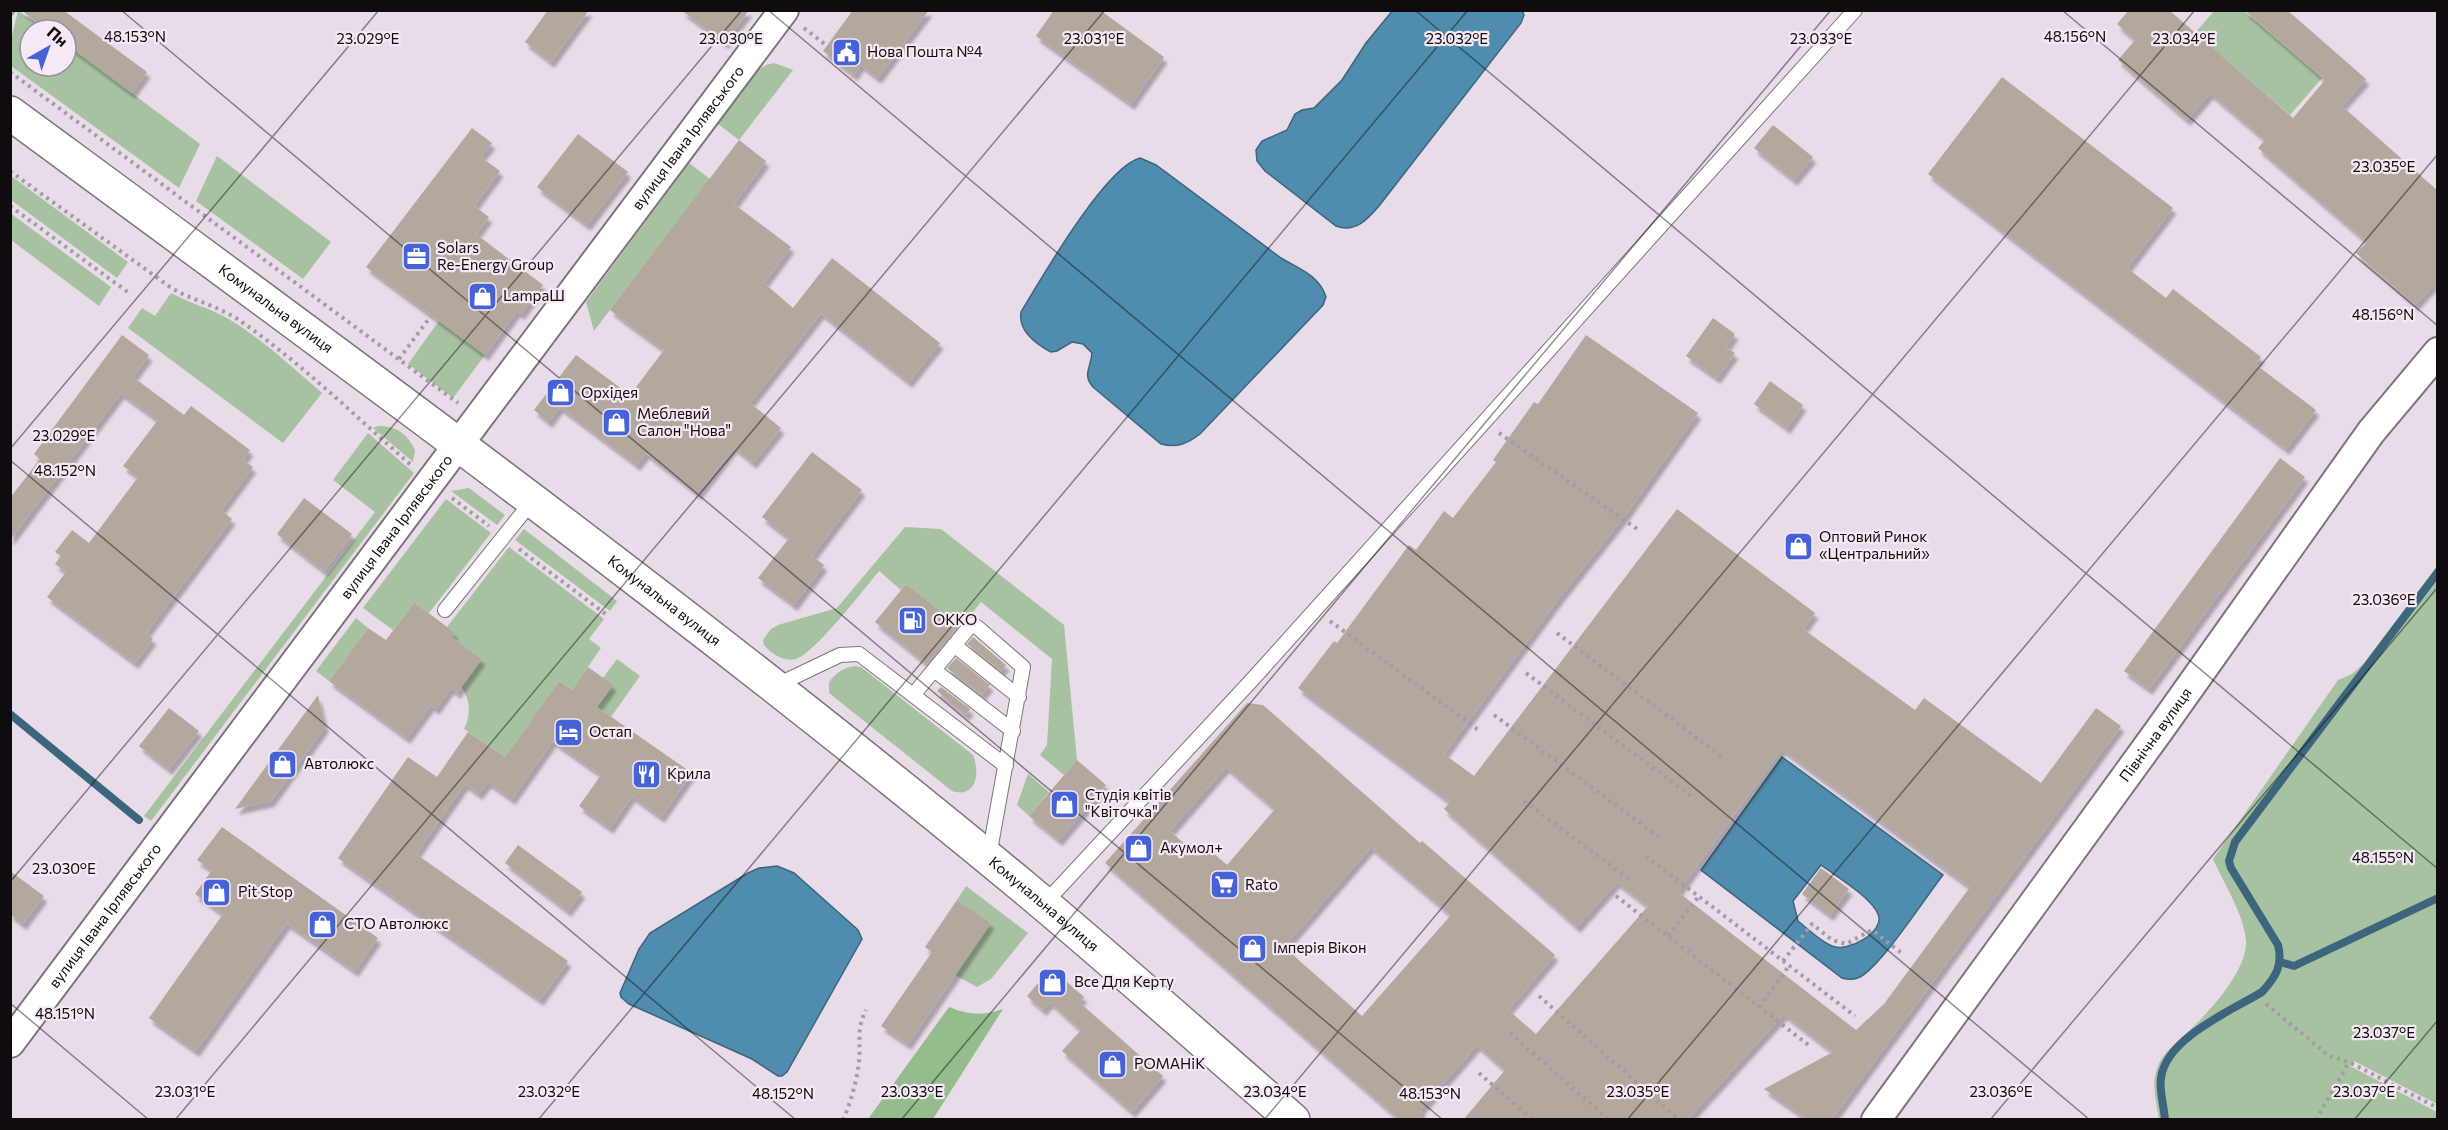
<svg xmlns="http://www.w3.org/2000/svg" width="2448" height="1130" viewBox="0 0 2448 1130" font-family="Commissioner,sans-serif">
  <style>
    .green { fill: #a7c2a1 }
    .forest { fill: #94bc8c }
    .water { fill: #508cad; stroke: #3c657e; stroke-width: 1.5; fill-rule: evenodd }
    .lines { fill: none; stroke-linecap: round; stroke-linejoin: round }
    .stream { stroke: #3c657e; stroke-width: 8 }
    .building { fill: #b3a89e; fill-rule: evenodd; filter: url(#shadow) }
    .lane-casing { stroke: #7e747e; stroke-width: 16 }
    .street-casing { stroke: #7e747e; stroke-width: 32 }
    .secondary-casing { stroke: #7e747e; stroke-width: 36 }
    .path { stroke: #a49ba4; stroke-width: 4; stroke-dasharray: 3 4.5; stroke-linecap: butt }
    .lane { stroke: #fff; stroke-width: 14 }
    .street { stroke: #fff; stroke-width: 28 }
    .secondary { stroke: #fff; stroke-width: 33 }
    .ticks { fill: none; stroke: #0f0b0f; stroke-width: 1.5; stroke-opacity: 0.45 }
    .labels { text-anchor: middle; stroke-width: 4.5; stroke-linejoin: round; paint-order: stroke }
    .poi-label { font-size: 15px; fill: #0f0b0f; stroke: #f4e9f4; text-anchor: start }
    .street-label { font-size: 15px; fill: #0f0b0f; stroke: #f4e9f4 }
    .ticks-label { font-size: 15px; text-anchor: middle; fill: #0f0b0f; stroke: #f4e9f4; stroke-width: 4.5; stroke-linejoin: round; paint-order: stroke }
  </style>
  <defs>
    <filter id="shadow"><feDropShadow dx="3.5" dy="6" stdDeviation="1.5" flood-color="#0004"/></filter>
  </defs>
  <rect width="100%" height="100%" fill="#e7dce7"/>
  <!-- green -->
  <path class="green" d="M18,11l29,19h-17v36h36v-22l134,100 -21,44 -168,-122v-27z
    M2214,11h30l78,67 -32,37 -95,-82z
    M774,63l19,7 -54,70 -21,-16 39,-53 9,-6z
    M217,156l114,86 -28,37 -107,-78z
    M689,163l21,16 -116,152 -8,-29z
    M11,176l117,86 -11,16 -106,-78z
    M10,213l101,74 -12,19 -88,-66z
    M171,293c18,10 38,15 56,25 34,20 65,49 95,75l-39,50 -155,-115 14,-20 13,8z
    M439,321l46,34 -32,43 -45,-34z
    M378,426c17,-1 30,8 37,24l-2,12 -40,-34z
    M368,433l46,40 -263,348 -7,-5 231,-304 -42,-32z
    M469,488l36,27 -8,10 -46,-34z
    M446,499l45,34 -62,80 -15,-11 -21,28 -30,-22z
    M905,527l36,2 123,96 13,135 -13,15 -24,-20 7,-10 5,-86 -71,-57 -9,11 -22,6 -44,-35 -5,6 -22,-19c-14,17 -66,84 -83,88 -12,3 -25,-5 -32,-14l-1,-5 8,-11 7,-4 59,-17z
    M524,529l93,72 -7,10 -95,-71z
    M509,547l95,72 -15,20 12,9 -29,42 -13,-9 -54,76 -41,-28c7,-14 7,-29 -3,-42l21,-28 -30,-22 3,-4 -8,-6z
    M2437,566v538l-83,-43 -4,5 87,46v7h-278c-2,-15 -8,-35 -2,-50 6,-18 22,-28 35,-41 20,-19 56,-59 54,-88 -3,-28 -22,-56 -33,-81l125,-179 14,-6 12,-11z
    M356,618l12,10 -39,53 -13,-10z
    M617,659l23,17 -29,41 -14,-10 15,-22 -9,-7z
    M854,666l7,1 9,7 103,81c7,17 4,44 -21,36l-123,-98v-11c7,-9 14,-14 25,-16z
    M1028,774l21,18 -20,24 -12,-11z
    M966,886l62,47 -37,46 -14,8 -22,-12 36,-52 -34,-23z"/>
  <!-- forest -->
  <path class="forest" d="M949,1007c20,8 34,9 54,2l-70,110h-65z"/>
  <!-- water -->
  <path class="water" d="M1393,10h129l2,5 -3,8 -142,183c-12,14 -24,27 -43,20l-71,-55 -8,-10 -1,-11 6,-9 25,-11 8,-16 7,-4 12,-2 28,-28 24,-37z
    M1140,158l16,7 125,93c18,11 38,17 45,39l-3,8 -123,129c-13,10 -23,14 -39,10l-68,-57c-11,-13 -2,-19 -1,-34l-9,-9 -11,-2 -15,9 -6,1c-15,-8 -33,-21 -30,-40 20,-33 84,-145 119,-154z
    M1782,757l161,118c-18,23 -61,90 -83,102 -6,3 -11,3 -18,1l-141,-108zM1821,865c15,11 50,32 57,49 8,18 -31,39 -46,32 -12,-5 -24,-17 -34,-25l-5,-20z
    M777,866l17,7 64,57 4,9 -75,133 -5,4h-4l-26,-17 -123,-55 -8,-7 -1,-4 19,-44 11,-16 98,-60 11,-5z"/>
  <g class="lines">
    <!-- stream -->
    <path class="stream" d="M10,714l129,106
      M2280,962l14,4 144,-68
      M2165,1120c-1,-14 -6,-30 -4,-42 5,-40 70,-67 101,-86 14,-15 21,-27 16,-47l-47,-77 -2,-7 6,-19 203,-270"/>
  </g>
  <!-- building -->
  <path class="building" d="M21,10h42l84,62 -15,21 -66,-49v-14h-19z
    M548,10h41l-38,52 -26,-20z
    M681,10h68l-24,33z
    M853,10h76l-51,68 -17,-13 -7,10 -31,-24z
    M1054,10h46l64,47 -33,47 -95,-68z
    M2129,10h40l124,108 32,-38 -81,-70h43l79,69 -24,27 96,85v89l-23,25 -59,-52 11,-11 -109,-94 7,-8 -55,-47 -23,27 -69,-60 17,-20 -18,-16z
    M2002,77l171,131 -46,60 39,30 7,-9 88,68 -6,7 61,46 -30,39 -358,-275z
    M1773,125l40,32 -19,23 -40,-32z
    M472,128l20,15 -11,14 19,14 -26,35 15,11 -13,17 67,51 -22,29 -4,-3 -32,44 -119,-88z
    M578,134l50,38 -41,53 -50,-38z
    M739,140l27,21 -32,43 57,43 -27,36 29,25 39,-50 108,85 -31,39 -88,-69 -71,90 31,25 -28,35 -19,-16 -36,47 -52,-41 -9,12 -77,-58 -11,15 -15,-12 42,-55 54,40 34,-45 -54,-40z
    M1713,318l22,16 -9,13 9,6 -18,25 -31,-22z
    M122,335l27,20 -16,22 51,38 7,-9 59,44 -7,10 10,7 -32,43 11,9 -86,114 7,6 -18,24 -88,-66 19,-25 -11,-8 6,-8 -6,-4 17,-22 17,13 49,-66 -15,-11 35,-46 -37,-27 -111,147v-42l30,-39 -6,-5z
    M1586,335l112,78 -71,100 -67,84 -116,157 30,22 203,-267 138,104 -12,16 112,81 9,-12 117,85 55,-75 25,18 -289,393h-25l-43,-30 69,-37 -49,-38 -96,105h-224l41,-49 -28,-25 -55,63 -2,11h-21l-294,-256 142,-160 16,2 157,138 2,-2 133,114 -47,55 28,24 112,-128 -31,-24 -40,45 -133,-118 6,-7 -152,-114 36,-47 3,2 72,-98 7,5 28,-39 9,7 43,-56 -3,-2 41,-58 4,2zM1782,749l188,138 -86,117 -28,26 -178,-138zM1226,767l49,42 -48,56 -21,-18 -8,9 -28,-25zM1371,847l80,68 -89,101 -78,-69z
    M1770,381l33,24 -16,23 -33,-24z
    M812,452l50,38 -50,66 12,9 -30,40 -36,-27 31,-40 -27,-21z
    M2280,458l25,19 -156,212 -25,-18z
    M304,498l48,36 -28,37 -47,-37z
    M906,584l53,42 -32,38 -52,-42z
    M414,602l41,31 -3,4 30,22 -25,34 -6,-5 -15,21 -5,-4 -24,33 -78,-57 39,-53 18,12z
    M973,637l33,28 -5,6 -34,-27z
    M956,658l34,27 -8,10 -35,-27z
    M588,667l25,18 -16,22 95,66 -31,44 -29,-21 -22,32 -31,-22 22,-31 -48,-34 -41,58 -24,-17 -9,12 -14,-10 -49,70 152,107 -28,39 -202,-142 70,-101 29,20 31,-45 37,25 54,-76 13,9z
    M941,687l29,22 -4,6 -29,-24z
    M318,695l7,32 -54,74 -36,8z
    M169,708l30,23 -30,38 -30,-23z
    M1077,760l29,25 -47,55 -30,-24z
    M222,827l156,111 -23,33 -68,-48 -91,128 -47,-33 74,-104 -28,-20 17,-24 -15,-10z
    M518,845l64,47 -14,19 -63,-48z
    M1821,868l28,21 -19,26 -28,-21z
    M10,871l34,25 -21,28 -13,-10z
    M957,900l34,23 -83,121 -27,-18 51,-74 -7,-5z
    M1051,968l33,29 -5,5 84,74 -31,36 -70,-61 19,-21 -31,-28 -7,8 -16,-14z"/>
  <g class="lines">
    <defs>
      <path id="lane" d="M445,610l88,-110
        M954,645l65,52
        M934,670l79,61
        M775,686l65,-31 19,-1 147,112
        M914,694l57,-69 6,2 46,40 -34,189
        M1044,904l207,-223 604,-671"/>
      <g id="street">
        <path id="s1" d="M10,1043l774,-1033"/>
        <path id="s2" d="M1876,1120l282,-388 213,-300 67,-80"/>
      </g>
      <g id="secondary">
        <path id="s3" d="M10,113c344,253 688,504 1016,776 90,75 178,154 267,231"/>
      </g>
    </defs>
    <!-- lane casing -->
    <use href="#lane" class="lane-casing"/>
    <!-- street casing -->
    <use href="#street" class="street-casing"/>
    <!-- secondary casing -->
    <use href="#secondary" class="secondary-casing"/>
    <!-- path -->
    <path class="path" d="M804,28l23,18
      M10,72l448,331
      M10,171l160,116c21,13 45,18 66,31 63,43 118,97 175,147
      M10,206l119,87
      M399,359l32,-43
      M1499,433l138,96
      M452,498l37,28
      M519,549l88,66
      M1330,621l151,111
      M1557,633l165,124
      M1526,673l166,124
      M1494,715l166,123
      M1524,801l105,78
      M1646,856l209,160
      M1616,896l195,151
      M1668,936l31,-40
      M1783,961l29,-37 20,16 14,4 26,-14 32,25
      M1539,996l140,124
      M2266,1004l63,52 20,6 89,46
      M1759,1007l30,-41
      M1510,1033l99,87
      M1479,1073l54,47
      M843,1120c8,-18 14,-40 16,-59 2,-21 -3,-31 7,-51
      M2316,1120l33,-58"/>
    <!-- lane -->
    <use href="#lane" class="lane"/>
    <!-- street -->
    <use href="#street" class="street"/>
    <!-- secondary -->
    <use href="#secondary" class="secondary"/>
  </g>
  <!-- ticks -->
  <path class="ticks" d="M121,10l1322,1110M768,10l1322,1110M1415,10l1023,859M2062,10l376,316M10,17l6,-7M10,449l369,-439M10,460l786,660M10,882l732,-872M10,1003l139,117M175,1120l930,-1110M538,1120l930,-1110M901,1120l930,-1110M1264,1120l931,-1110M1627,1120l811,-966M1990,1120l448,-533M2354,1120l84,-100"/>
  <!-- icons -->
  <defs>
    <symbol id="civic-square" viewBox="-11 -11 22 22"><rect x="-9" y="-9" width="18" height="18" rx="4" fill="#4662d6" stroke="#f4e9f4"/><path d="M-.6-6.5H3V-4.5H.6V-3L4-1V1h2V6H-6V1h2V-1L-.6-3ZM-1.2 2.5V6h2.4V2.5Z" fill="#fff"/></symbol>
    <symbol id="office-square" viewBox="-11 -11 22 22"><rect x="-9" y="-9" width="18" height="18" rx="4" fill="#4662d6" stroke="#f4e9f4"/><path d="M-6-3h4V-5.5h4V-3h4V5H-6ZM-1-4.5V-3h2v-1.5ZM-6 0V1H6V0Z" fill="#fff"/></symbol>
    <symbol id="shop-square" viewBox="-11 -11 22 22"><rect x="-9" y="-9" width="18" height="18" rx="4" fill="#4662d6" stroke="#f4e9f4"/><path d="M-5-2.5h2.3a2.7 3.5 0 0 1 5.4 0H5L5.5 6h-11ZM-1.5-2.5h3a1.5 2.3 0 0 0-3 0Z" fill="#fff"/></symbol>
    <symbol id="fuel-square" viewBox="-11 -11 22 22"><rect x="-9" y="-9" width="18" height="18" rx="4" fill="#4662d6" stroke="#f4e9f4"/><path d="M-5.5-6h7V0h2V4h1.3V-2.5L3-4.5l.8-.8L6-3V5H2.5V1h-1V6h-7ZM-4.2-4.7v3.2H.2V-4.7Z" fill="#fff"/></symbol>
    <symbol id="hotel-square" viewBox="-11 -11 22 22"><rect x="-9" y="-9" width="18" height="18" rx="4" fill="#4662d6" stroke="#f4e9f4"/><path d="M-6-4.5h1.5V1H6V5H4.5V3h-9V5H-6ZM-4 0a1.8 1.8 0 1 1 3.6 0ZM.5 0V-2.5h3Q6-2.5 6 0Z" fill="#fff"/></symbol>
    <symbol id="restaurant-square" viewBox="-11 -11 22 22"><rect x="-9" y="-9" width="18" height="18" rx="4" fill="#4662d6" stroke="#f4e9f4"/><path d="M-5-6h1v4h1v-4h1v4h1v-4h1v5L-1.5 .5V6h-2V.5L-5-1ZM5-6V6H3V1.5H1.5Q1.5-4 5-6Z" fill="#fff"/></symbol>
    <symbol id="supermarket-square" viewBox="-11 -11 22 22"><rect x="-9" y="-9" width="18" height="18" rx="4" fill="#4662d6" stroke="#f4e9f4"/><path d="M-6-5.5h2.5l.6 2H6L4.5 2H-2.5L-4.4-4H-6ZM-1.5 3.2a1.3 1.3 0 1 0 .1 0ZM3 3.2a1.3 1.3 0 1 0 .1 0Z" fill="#fff"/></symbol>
  </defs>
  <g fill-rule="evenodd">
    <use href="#civic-square" x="830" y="36" width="33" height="33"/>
    <use href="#office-square" x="400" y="240" width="33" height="33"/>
    <use href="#shop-square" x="466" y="280" width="33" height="33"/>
    <use href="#shop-square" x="544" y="376" width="33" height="33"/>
    <use href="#shop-square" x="600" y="406" width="33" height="33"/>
    <use href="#shop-square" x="1782" y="530" width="33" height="33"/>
    <use href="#fuel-square" x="896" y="604" width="33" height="33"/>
    <use href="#hotel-square" x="552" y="716" width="33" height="33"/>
    <use href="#shop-square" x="266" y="748" width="33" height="33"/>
    <use href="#restaurant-square" x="630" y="758" width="33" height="33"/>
    <use href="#shop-square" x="1048" y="788" width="33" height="33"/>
    <use href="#shop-square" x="1122" y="832" width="33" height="33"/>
    <use href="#supermarket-square" x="1208" y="868" width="33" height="33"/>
    <use href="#shop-square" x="200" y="876" width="33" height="33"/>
    <use href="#shop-square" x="306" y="908" width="33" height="33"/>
    <use href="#shop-square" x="1236" y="932" width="33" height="33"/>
    <use href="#shop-square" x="1036" y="966" width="33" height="33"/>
    <use href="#shop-square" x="1096" y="1048" width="33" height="33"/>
  </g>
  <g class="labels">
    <!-- poi labels -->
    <g class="poi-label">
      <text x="867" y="57">Нова Пошта №4</text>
      <text x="437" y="253">Solars<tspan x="437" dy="17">Re-Energy Group</tspan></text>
      <text x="503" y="301">LampaШ</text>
      <text x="581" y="398">Орхідея</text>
      <text x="637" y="419">Меблевий<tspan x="637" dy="17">Салон "Нова"</tspan></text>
      <text x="1819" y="542">Оптовий Ринок<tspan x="1819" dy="17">«Центральний»</tspan></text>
      <text x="933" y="625">ОККО</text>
      <text x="589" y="737">Остап</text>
      <text x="304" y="769">Автолюкс</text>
      <text x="667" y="779">Крила</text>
      <text x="1085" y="800">Студія квітів<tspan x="1085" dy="17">"Квіточка"</tspan></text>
      <text x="1160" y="853">Акумол+</text>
      <text x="1245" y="890">Rato</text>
      <text x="238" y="897">Pit Stop</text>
      <text x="344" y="929">СТО Автолюкс</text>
      <text x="1273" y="953">Імперія Вікон</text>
      <text x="1074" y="987">Все Для Керту</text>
      <text x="1134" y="1069">РОМАНіК</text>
    </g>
    <!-- street labels -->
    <g class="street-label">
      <text dy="5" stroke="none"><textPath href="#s1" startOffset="1131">вулиця Івана Ірлявського</textPath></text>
      <text dy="5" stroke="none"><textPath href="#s3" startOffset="330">Комунальна вулиця</textPath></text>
      <text dy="5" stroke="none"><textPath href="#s1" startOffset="645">вулиця Івана Ірлявського</textPath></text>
      <text dy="5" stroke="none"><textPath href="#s3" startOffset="816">Комунальна вулиця</textPath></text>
      <text dy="5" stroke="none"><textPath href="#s2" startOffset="476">Північна вулиця</textPath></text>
      <text dy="5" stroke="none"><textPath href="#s3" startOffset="1302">Комунальна вулиця</textPath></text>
      <text dy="5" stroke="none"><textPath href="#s1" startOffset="159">вулиця Івана Ірлявського</textPath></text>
    </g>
  </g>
  <g class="ticks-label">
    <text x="135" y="42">48.153°N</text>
    <text x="2075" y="42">48.156°N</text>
    <text x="368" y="44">23.029°E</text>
    <text x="731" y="44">23.030°E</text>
    <text x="1094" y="44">23.031°E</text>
    <text x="1457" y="44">23.032°E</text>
    <text x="1821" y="44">23.033°E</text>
    <text x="2184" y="44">23.034°E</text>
    <text x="2384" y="172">23.035°E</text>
    <text x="2383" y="320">48.156°N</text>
    <text x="64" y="441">23.029°E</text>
    <text x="65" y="476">48.152°N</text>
    <text x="2384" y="605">23.036°E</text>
    <text x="2383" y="863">48.155°N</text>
    <text x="64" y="874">23.030°E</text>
    <text x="65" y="1019">48.151°N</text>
    <text x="2384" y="1038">23.037°E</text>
    <text x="185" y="1097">23.031°E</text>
    <text x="549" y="1097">23.032°E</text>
    <text x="912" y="1097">23.033°E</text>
    <text x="1275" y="1097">23.034°E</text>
    <text x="1638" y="1097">23.035°E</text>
    <text x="2001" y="1097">23.036°E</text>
    <text x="2364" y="1097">23.037°E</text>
    <text x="783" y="1099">48.152°N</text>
    <text x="1430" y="1099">48.153°N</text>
  </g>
  <!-- border -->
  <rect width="2448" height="1130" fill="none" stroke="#0f0b0f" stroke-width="24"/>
  <!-- north arrow -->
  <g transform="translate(48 48) rotate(40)"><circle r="28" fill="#f4e9f4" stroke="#989098" stroke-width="1.5"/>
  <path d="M0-4.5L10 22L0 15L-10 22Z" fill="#4662d6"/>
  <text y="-9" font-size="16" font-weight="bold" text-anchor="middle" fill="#0f0b0f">Пн</text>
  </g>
</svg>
